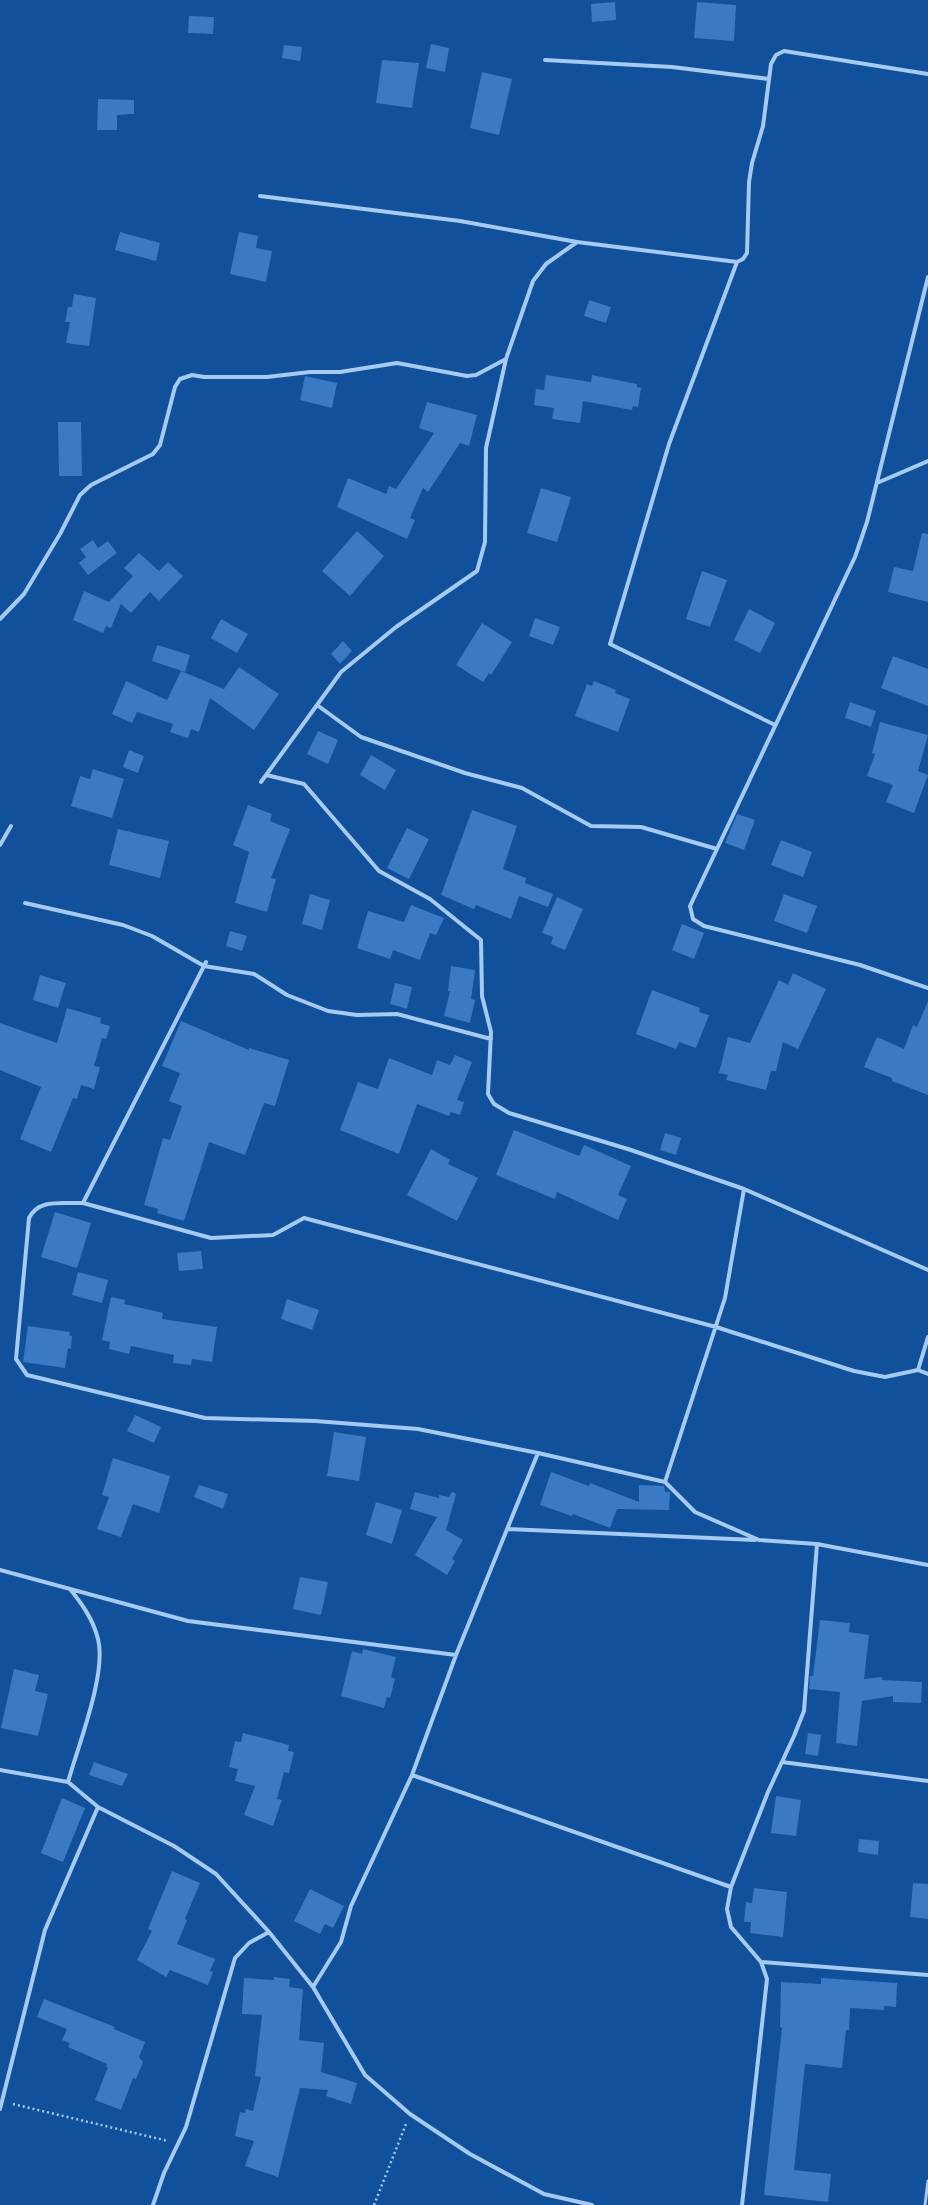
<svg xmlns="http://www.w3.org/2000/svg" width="928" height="2205" viewBox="0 0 928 2205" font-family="Commissioner,sans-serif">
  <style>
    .building { fill: #3a79c3 }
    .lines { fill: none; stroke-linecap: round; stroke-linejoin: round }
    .path { stroke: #a5caf4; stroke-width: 2.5; stroke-dasharray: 2 3; stroke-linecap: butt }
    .service { stroke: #a5caf4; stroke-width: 3 }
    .minor { stroke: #a5caf4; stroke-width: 4 }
  </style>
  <rect width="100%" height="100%" fill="#11509b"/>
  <!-- building -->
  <path class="building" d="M615,2l1,18 -24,2 -1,-18z
    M697,2l39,3 -2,36 -40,-3z
    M189,16l25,1 -1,17 -25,-1z
    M431,44l18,4 -4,24 -19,-4z
    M284,45l18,2 -2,14 -18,-3z
    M382,60l37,3 -7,45 -36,-5z
    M482,72l30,7 -13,56 -29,-7z
    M98,99l36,1v14l-17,1v15h-20z
    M120,232l40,11 -4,18 -41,-11z
    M239,232l19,4 -2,12 16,3 -6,31 -36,-8z
    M74,294l22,4 -7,48 -23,-3 4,-21h-5l3,-15h4z
    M589,300l22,7 -5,16 -22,-7z
    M546,375l45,7 1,-7 45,9v3l4,1 -3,19 -5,-1 -1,4 -49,-9 -3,22 -28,-4 2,-11 -20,-3 2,-16 8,1z
    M305,376l32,7 -5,25 -32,-8z
    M427,402l50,13 -8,31 -9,-3 -32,49 -5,-4 -13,30 5,2 -8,19 -70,-32 11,-29 38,16 3,-8 7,3 38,-56 -15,-5z
    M58,422h23l1,54h-23z
    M541,488l30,9 -14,45 -30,-9z
    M357,531l27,25 -34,40 -28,-25z
    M922,533l6,1v68l-40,-10 6,-25 19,4z
    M93,540l5,8 10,-7 9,12 -29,22 -9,-12 7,-6 -6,-8z
    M139,553l20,18 9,-9 15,14 -24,25 -9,-9 -19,21 -10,-9 -10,24 -5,-2 -3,7 -30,-13 11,-29 25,11 24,-26 -9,-8z
    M702,571l25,9 -17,47 -24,-8z
    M749,609l26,14 -15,30 -26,-13z
    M535,618l25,9 -7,18 -24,-9z
    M221,619l27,15 -11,19 -26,-15z
    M482,623l30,19 -21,33 -2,-2 -6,9 -27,-17z
    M343,641l9,10 -12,13 -9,-10z
    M157,645l33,10 -5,17 -33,-11z
    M893,656l35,13v37l-47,-18z
    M239,667l40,27 -25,36 -44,-32 -11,34 -8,-3 -3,9 -18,-6 3,-8 -36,-12 -5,11 -20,-9 14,-33 41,19 14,-29 43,18z
    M594,681l22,9 -1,3 15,6 -12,33 -43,-16 12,-32 5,2z
    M850,702l26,9 -5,16 -26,-9z
    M880,722l48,13 -10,36 10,4 -14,38 -28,-11 7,-17 -26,-9 8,-22 -3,-1z
    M318,731l20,9 -10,24 -21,-10z
    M129,750l15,6 -6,17 -15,-6z
    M371,755l25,15 -11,20 -25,-15z
    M93,769l31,10 -12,39 -41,-12 9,-30 10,3z
    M248,805l24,9 -2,7 20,8 -19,49 5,1 -9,33 -32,-9 14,-51 -16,-7z
    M472,810l45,16 -14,43 23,9 -1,5 28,11 -5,13 -29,-11 -8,23 -35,-14 -2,4 -33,-14z
    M737,814l18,6 -11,30 -19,-7z
    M407,828l22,11 -20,40 -22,-11z
    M118,829l51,12 -9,37 -51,-13z
    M781,840l31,12 -9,25 -32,-12z
    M310,894l20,6 -8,30 -20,-6z
    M784,894l33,12 -10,27 -33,-12z
    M557,897l26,12 -18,41 -14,-6 2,-7 -11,-4z
    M411,905l33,13 -8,17 -6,-2 -10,27 -27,-10 -3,9 -33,-11 11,-37 36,11z
    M682,924l22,9 -10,26 -22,-9z
    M230,931l17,5 -5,15 -16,-5z
    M451,966l24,4 -4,29 4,1 -5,23 -26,-7 6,-25h-2z
    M793,973l33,16 -28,60 -15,-7 -7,29h-5l-5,19 -40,-10 2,-5 -9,-2 9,-36 22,6 29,-63 9,5z
    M40,975l26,8 -8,25 -25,-8z
    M395,983l17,4 -5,22 -17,-5z
    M652,990l48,18 -1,4 10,3 -13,33 -17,-6 -3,7 -40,-15z
    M928,1001v94l-36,-14v-3l-28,-11 13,-30 27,12 9,-24 4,2z
    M67,1008l34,10 -1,5 10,3 -4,13 -4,-1 -8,28 6,1 -6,22 -13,-4 -4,14 -4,-1 -22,54 -31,-13 21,-52 -41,-17v-47l57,20z
    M181,1021l68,29v-2l40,12 -14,46 -11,-3 -19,52 -36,-13 -25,79 -27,-8 1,-4 -14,-4 19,-67 7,2 12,-34 -13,-5 11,-28 -18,-7z
    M455,1055l17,7 -15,38 7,2 -4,13 -9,-3 -2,4 -32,-12 -18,50 -59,-24 18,-48 20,7 11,-31 43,17 5,-15 13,5z
    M514,1130l65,26 5,-11 47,21 -13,29 9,4 -9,21 -61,-28 -2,7 -59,-24z
    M665,1133l16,5 -5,17 -16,-5z
    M431,1149l19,11 -2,4 30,14 -21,43 -50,-26z
    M55,1212l36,11 -14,45 -36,-11z
    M201,1251l2,18 -24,2 -2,-18z
    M78,1272l30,8 -6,23 -30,-8z
    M111,1297l14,3 -1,4 39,9 -1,6 55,8 -5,35 -20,-3 -1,6 -18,-2 1,-8 -43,-9 -2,8 -20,-5 1,-7 -8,-2z
    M287,1299l32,11 -7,20 -31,-11z
    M28,1326l42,6 -1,3 3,1 -1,13 -3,-1 -3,20 -42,-6z
    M135,1415l26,12 -7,16 -27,-12z
    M334,1432l32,5 -7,44 -32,-5z
    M113,1458l57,18 -11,37 -26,-9 -12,33 -24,-8 12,-32 -7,-2z
    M551,1472l38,14 1,-3 49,19v-17l25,1 1,6h5l-1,18 -52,-1 -7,19 -37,-14 -1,2 -32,-11z
    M199,1485l29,9 -5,15 -29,-12z
    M415,1492l24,6v-3l10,2 3,-5 4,2 -10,36 17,10 -11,19 3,2 -8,14 -32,-20 22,-38 -27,-8z
    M376,1502l26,8 -10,34 -26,-9z
    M300,1577l28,5 -7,33 -28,-6z
    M820,1620l30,3 -1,9 20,3 -5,44 18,-2v3l40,2 -1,21 -28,-1v-6l-31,5 -5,45 -21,-3 4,-51 -31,-3 1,-13h3z
    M363,1649l33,8 -5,20 4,2 -5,19 -3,-1 -3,11 -43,-12 11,-45 10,3z
    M14,1669l25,6 -4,16 13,3 -10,42 -37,-8z
    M243,1733l46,12 -1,6 6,1 -5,21 -5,-1 -7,27 5,1 -9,26 -29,-11 11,-29 -20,-5 3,-12 -9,-2 6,-26 6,1z
    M808,1733l13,2 -3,21 -13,-2z
    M94,1762l34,12 -6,12 -33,-11z
    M776,1796l25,4 -5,36 -25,-3z
    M62,1798l23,10 -22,54 -22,-9z
    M859,1839l20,2 -1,14 -20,-3z
    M172,1871l28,12 -15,36 2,1 -10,24 38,15 -5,12 3,1 -5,13 -38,-15 -4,7 -29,-17 15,-29 -4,-2z
    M913,1883l15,1v35l-18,-2z
    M754,1888l33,4 -4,45 -33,-4 1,-11h-7l2,-20 6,1z
    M310,1889l34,17 -11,22 -8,-4 -5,10 -26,-13z
    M274,1977l16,2 -1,8 14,2 -4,51 25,3 -3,29 36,11 -6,21 -25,-8 2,-6 -28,-2 -22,89 -33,-11 9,-25 -19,-5 5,-24 5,1 1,-4 7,2 8,-34 -6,-1 7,-61 -20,-1 2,-36 30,2z
    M821,1978l76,5 -1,24 -12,-1v4l-34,-2 -1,22h-3l-4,38 -37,-4 -11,106 37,4 -3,28 -64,-7 18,-167 -2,-1 1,-45 40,2z
    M44,1999l71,28 -1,2 31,13 -6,15 4,5 -7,17 -3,-1 -12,32 -26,-10 13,-33h-2l1,-3 -39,-17 2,-4 -8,-3 5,-11 -30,-12z"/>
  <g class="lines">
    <!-- path -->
    <path class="path" d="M13,2104l155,37
      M374,2205l32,-81"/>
    <!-- service -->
    <path class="service" d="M925,2205l3,-24"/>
    <!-- minor -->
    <path class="minor" d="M545,60l127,7 97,12
      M260,196l200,25 117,21
      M737,262l-68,182 -59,200 165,81
      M928,277l-61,245 -12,35 -165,349 3,13 11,7 156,39 68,23
      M877,483l51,-22
      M0,619l24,-25 36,-60 20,-39 11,-10 62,-31 7,-9 15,-58 5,-8 12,-4 12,2h63l43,-5h30l57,-9 70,13 9,-1 30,-16 27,-78 13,-17 31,-22 160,20 6,-3 4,-6 2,-71 3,-19 11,-37 8,-62 5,-9 8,-4 144,23
      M317,705l44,32 104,36 57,15 69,38 50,1 76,22
      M266,775l38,9 75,87 51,28 51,41 1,56 9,36 -3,62 6,10 15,9 122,37 113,39 184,81
      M261,782l80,-110 55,-45 81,-56 8,-29 1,-94 20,-89
      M0,845l11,-19
      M25,903l98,22 29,11 52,30 50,8 33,21 41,16 29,4 40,-1 94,25
      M206,962l-123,241c-21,1 -44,-5 -54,15l-13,141 11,16 178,43 110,3 103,8 120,24 127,29 30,30 64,28 58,4 111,21
      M83,1203l128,35 62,-3 31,-17 412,109 138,44 31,6 33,-7 10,4
      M918,1370l10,-33
      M665,1482l60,-184 19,-109
      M507,1529l248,11
      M0,1570l188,51 268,34
      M782,1762l146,19
      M0,1770l68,12 30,25 76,39 42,28 53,58 44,55 52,88 45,39 60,40 74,40 48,11
      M412,1775l319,112
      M68,1782c10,-36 39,-109 30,-143 -5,-20 -16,-35 -28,-50
      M761,1962l167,13
      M313,1987l28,-45 10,-36 61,-131 44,-120 82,-202
      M0,2109l45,-179 53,-123
      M153,2205l11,-32 22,-46 49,-169 14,-15 20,-11
      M742,2205l25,-226 -6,-17 -30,-35 -4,-18 4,-22 37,-95 26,-56 10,-25 13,-167"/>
  </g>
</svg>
